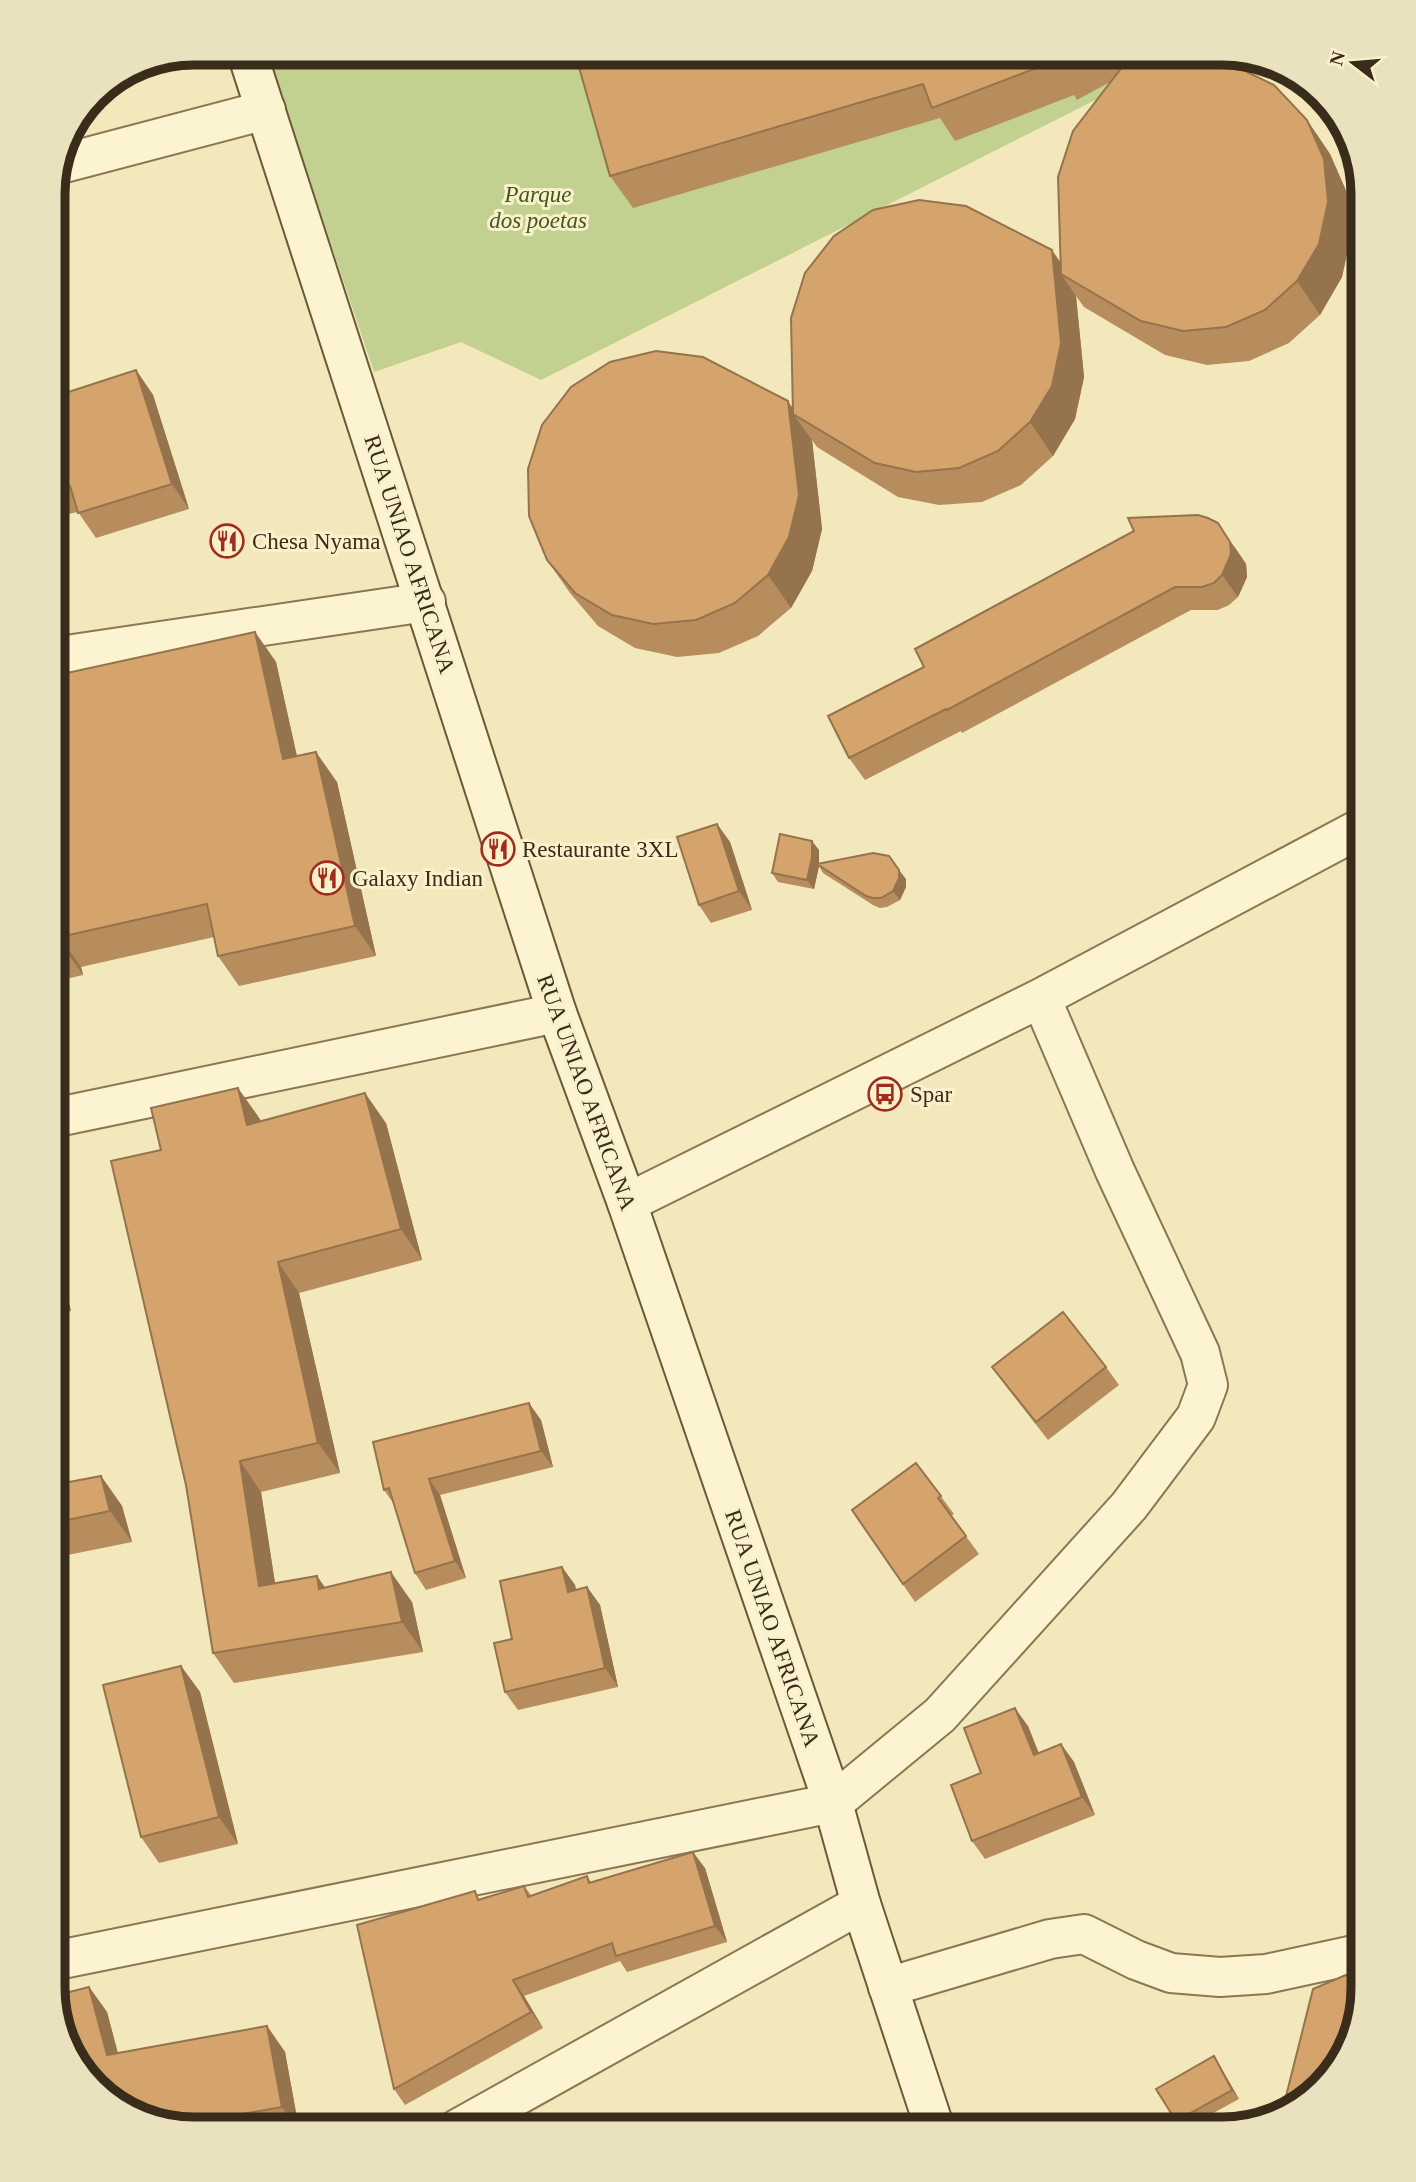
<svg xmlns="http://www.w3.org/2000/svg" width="1416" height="2182" viewBox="0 0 1416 2182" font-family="'Times New Roman',serif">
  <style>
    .green { fill: #c2d18f }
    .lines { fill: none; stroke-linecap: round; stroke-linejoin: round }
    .street-casing { stroke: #8b7753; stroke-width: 42 }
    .secondary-casing { stroke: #6d5837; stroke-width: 42 }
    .street { stroke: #fcf4d0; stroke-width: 38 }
    .secondary { stroke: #fcf4d0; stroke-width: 38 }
    .wall { fill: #b78d5e }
    .shaded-wall { fill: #95734c }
    .building { fill: #d5a46d; stroke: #95734c; stroke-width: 2 }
    .labels { text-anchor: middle; stroke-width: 6; stroke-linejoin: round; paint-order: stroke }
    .park-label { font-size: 23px; font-style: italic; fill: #43581e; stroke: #f9f1cc }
    .poi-label { font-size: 23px; fill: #392c1a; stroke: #f9f1cc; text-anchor: start }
    .street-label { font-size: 23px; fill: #392c1a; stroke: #f9f1cc }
    .rim { fill: none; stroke: #392c1a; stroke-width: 9 }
  </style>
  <rect width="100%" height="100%" fill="#f2e8bc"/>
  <!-- green -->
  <path class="green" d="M267,53h907l-35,25 -598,302 -80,-38 -87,30z"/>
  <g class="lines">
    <defs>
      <path id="street" d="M57,165l209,-55
        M53,657l373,-55
        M53,1118l504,-105
        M627,1203l414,-205 322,-171
        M53,1961l780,-158 107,-88 189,-209 67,-89 12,-32 -8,-32 -85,-182 -74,-173
        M888,1987l162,-48 34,-5 52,26 35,13 49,4 46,-3 97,-21
        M457,2129l404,-225"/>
      <path id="secondary" d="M247,53l310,960 70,190 206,600 28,101 74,225"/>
    </defs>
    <!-- street casing -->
    <use href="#street" class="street-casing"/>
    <!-- secondary casing -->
    <use href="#secondary" class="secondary-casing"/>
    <!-- street -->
    <use href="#street" class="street"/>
    <!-- secondary -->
    <use href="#secondary" class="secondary"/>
  </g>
  <!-- wall -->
  <path class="wall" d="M575,53h591l-5,2 146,65 23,34 17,39 4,42 -9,42 -22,38 -31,28 -40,18 -42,4 -42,-10 -81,-48 -8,-11 8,81 -9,42 -22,37 -32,29 -39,17 -43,3 -41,-8 -81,-50 -5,-7 10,89 -10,42 -21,37 -33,28 -39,17 -42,4 -42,-9 -37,-22 -28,-33 -23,-33 246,-151 267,-147 50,-180 -33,18 -3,-5 -119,46 -15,-23 -307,90 -23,-32z
    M136,370l17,25 36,114 -93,29 -18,-26 -25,5v-120z
    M1234,546l12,18 1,13 -9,20 -9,8 -11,5h-27l-229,123 -1,-2 -96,49 -16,-22 75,-91z
    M255,632l21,30 21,94 40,26 39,174 -137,30 -21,-30 -4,-19 -133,30 2,8 -30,7v-306z
    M717,824l13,18 22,68 -41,13 -12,-18z
    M819,850v13l87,16v8l-6,13 -13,7 -7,1 -7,-3 -50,-32 -4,-7 -5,23 -36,-7 -6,-9z
    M260,1119v2l126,2 36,137 -123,33 41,180 -79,19 14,91 42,-7 8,12 87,14 11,50 -189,31 -21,-30 -52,-503z
    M53,1237l18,74 -18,4z
    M992,1367h114l13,18 -71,55 -43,-55z
    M541,1420l12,47 -113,28 26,83 -40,12 -11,-17 -21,-69 -10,-14z
    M916,1463l38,51 -3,2 28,38 -64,48 -63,-92z
    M101,1476l21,30 10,36 -79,16v-73z
    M562,1567l13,18 1,5 11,-3 13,18 18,82 -100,23 -13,-18 7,-53z
    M181,1666l19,26 38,152 -79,19 -18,-26z
    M1028,1726l11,27 22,-9 13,18 21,53 -110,44 -13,-18 9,-68z
    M705,1868l22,74 -100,30 -7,-11 -96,35 19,32 -138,77 -11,-16 87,-190 43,-13 7,9 56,-19 4,6z
    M89,1987l18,25 11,41 149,-27 18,26 14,77h-114l-70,-23z
    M1220,2066l19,33 -55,30h-3l-5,-8z"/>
  <!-- shaded-wall -->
  <path class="shaded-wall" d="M1307,120l23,34 17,39 4,42 -9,42 -22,38 -23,-34z
    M1052,250l22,32 -13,-8 15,22 8,81 -9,42 -22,37 -23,-34z
    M136,370l17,25 36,114 -17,-25z
    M788,401l11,17 -6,-4 19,26 10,89 -10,42 -21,37 -23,-33z
    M1218,523l28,41 1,13 -9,20 -16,-22z
    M255,632l21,30 28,127 -21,-30z
    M316,752l21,30 39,174 -21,-30z
    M717,824l13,18 22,68 -13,-19z
    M812,841l7,9v15l-2,-1 2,2 -5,23 -7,-9z
    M899,870l7,9v8l-6,13 -7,-9z
    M60,937l21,30 2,8 -21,-30z
    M238,1088l22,31 8,36 -21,-30z
    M365,1093l21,30 36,137 -21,-31z
    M53,1237l18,74 -13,-19 -5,-22z
    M278,1262l21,31 41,180 -22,-30z
    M529,1403l12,17 12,47 -12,-16z
    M240,1461l21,31 19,124 -21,-30z
    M101,1476l21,30 10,36 -22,-31z
    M429,1479l11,16 26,83 -11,-17z
    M562,1567l13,18 5,25 -12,-18z
    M391,1572l21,30 11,50 -21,-30z
    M317,1576l21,30 -19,-17z
    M587,1587l13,18 18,82 -13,-19z
    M181,1666l19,26 38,152 -19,-27z
    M1015,1708l13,18 18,47 -12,-18z
    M1061,1744l13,18 21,53 -13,-18z
    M693,1852l12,16 22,74 -12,-16z
    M513,1980l11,16 19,32 -12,-16z
    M89,1987l18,25 18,69 -18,-26z
    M267,2026l18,26 14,77h-2l-15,-22z
    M1214,2056l6,10 19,33 -7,-9z"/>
  <!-- building -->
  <path class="building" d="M575,53h507l-28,14 -2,-5 -120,46 -9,-24 -313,92z
    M1133,53h7l93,12 41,20 33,35 17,39 4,43 -9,42 -22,37 -32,29 -39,17 -43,4 -42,-10 -80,-47 -3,-97 15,-46z
    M919,200l47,6 86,44 9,93 -9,43 -22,36 -32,29 -39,17 -43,4 -41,-9 -82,-49 -2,-96 14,-45 29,-37 39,-26z
    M656,351l47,6 85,44 11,94 -10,42 -21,38 -33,28 -39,17 -43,4 -41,-9 -37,-22 -28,-33 -18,-44 -1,-47 14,-44 29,-38 39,-25z
    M136,370l36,114 -94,29 -8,-27 -17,3v-92z
    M1198,515l10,3 10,5 12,19 1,12 -9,21 -8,8 -12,4h-27l-228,123 -1,-1 -97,49 -21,-42 96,-49 -9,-18 219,-118 -6,-13z
    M255,632l28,127 33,-7 39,174 -137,30 -11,-52 -147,33 2,8 -9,2v-271z
    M717,824l22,67 -40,14 -22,-68z
    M780,834l32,7v16l-5,23 -35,-7z
    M873,853l16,3 10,14v8l-6,13 -12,7h-8l-7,-2 -49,-32z
    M238,1088l9,37 118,-32 36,136 -123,33 40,181 -78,18 19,125 58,-10 2,13 72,-17 11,50 -189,31 -27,-168 -75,-324 50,-11 -10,-42z
    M53,1270l5,22 -5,2z
    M1063,1312l43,55 -70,55 -44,-55z
    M529,1403l12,48 -112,28 26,82 -40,12 -26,-85 -5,2 -11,-48z
    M916,1463l25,33 -3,2 28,38 -63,48 -51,-74z
    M101,1476l9,35 -57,12v-38z
    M562,1567l6,25 19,-5 18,81 -100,24 -11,-49 18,-4 -12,-58z
    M181,1666l38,151 -78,20 -38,-152z
    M1015,1708l19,47 27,-11 21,53 -110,44 -21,-56 30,-12 -17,-45z
    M693,1852l22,74 -99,30 -4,-13 -99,37 18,32 -137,77 -37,-164 118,-34 3,9 46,-14 4,11 59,-21 2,7z
    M1346,1975l17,13v1l-23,78 -55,48 -4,1 32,-127z
    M89,1987l18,68 160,-29 15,81 -108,19 -59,-20 -48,-55 -13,-55z
    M1214,2056l18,34 -56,31 -20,-32z"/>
  <!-- icons -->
  <defs>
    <symbol id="restaurant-ring" viewBox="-11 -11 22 22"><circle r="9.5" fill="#f9f1cc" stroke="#a12b1d" stroke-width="1.5"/><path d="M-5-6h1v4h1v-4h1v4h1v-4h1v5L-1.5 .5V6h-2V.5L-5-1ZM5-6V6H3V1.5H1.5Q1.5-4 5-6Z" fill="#a12b1d"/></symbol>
    <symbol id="bus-ring" viewBox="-11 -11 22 22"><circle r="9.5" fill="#f9f1cc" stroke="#a12b1d" stroke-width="1.5"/><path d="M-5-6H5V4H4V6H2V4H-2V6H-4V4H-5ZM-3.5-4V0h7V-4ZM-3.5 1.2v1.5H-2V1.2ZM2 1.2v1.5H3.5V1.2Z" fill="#a12b1d"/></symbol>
  </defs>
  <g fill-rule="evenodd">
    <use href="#restaurant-ring" x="208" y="522" width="38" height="38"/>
    <use href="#restaurant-ring" x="479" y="830" width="38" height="38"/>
    <use href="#restaurant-ring" x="308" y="859" width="38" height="38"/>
    <use href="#bus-ring" x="866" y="1075" width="38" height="38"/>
  </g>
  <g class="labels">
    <!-- park labels -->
    <g class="park-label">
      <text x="538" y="202">Parque<tspan x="538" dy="26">dos poetas</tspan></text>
    </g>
    <!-- poi labels -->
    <g class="poi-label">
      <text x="252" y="549">Chesa Nyama</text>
      <text x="522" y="857">Restaurante 3XL</text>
      <text x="352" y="886">Galaxy Indian</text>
      <text x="910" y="1102">Spar</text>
    </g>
    <!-- street labels -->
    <g class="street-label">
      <text transform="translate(410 554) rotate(72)" y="8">RUA UNIAO AFRICANA</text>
      <text transform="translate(587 1092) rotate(70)" y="8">RUA UNIAO AFRICANA</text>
      <text transform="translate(773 1628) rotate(71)" y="8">RUA UNIAO AFRICANA</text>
    </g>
  </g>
  <!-- crop -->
  <path d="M0 0H1416V2182H0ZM194 65H1222A129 129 0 0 1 1351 194V1988A129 129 0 0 1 1222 2117H194A129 129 0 0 1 65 1988V194A129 129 0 0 1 194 65Z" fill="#eae1be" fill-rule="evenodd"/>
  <path class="rim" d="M194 65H1222A129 129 0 0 1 1351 194V1988A129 129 0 0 1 1222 2117H194A129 129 0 0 1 65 1988V194A129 129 0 0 1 194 65Z"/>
  <!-- north arrow -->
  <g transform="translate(1353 63) rotate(286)" stroke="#f9f1cc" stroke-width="5" paint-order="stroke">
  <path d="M0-5L12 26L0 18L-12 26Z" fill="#392c1a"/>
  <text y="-10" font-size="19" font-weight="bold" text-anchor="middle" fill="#392c1a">N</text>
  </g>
</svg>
